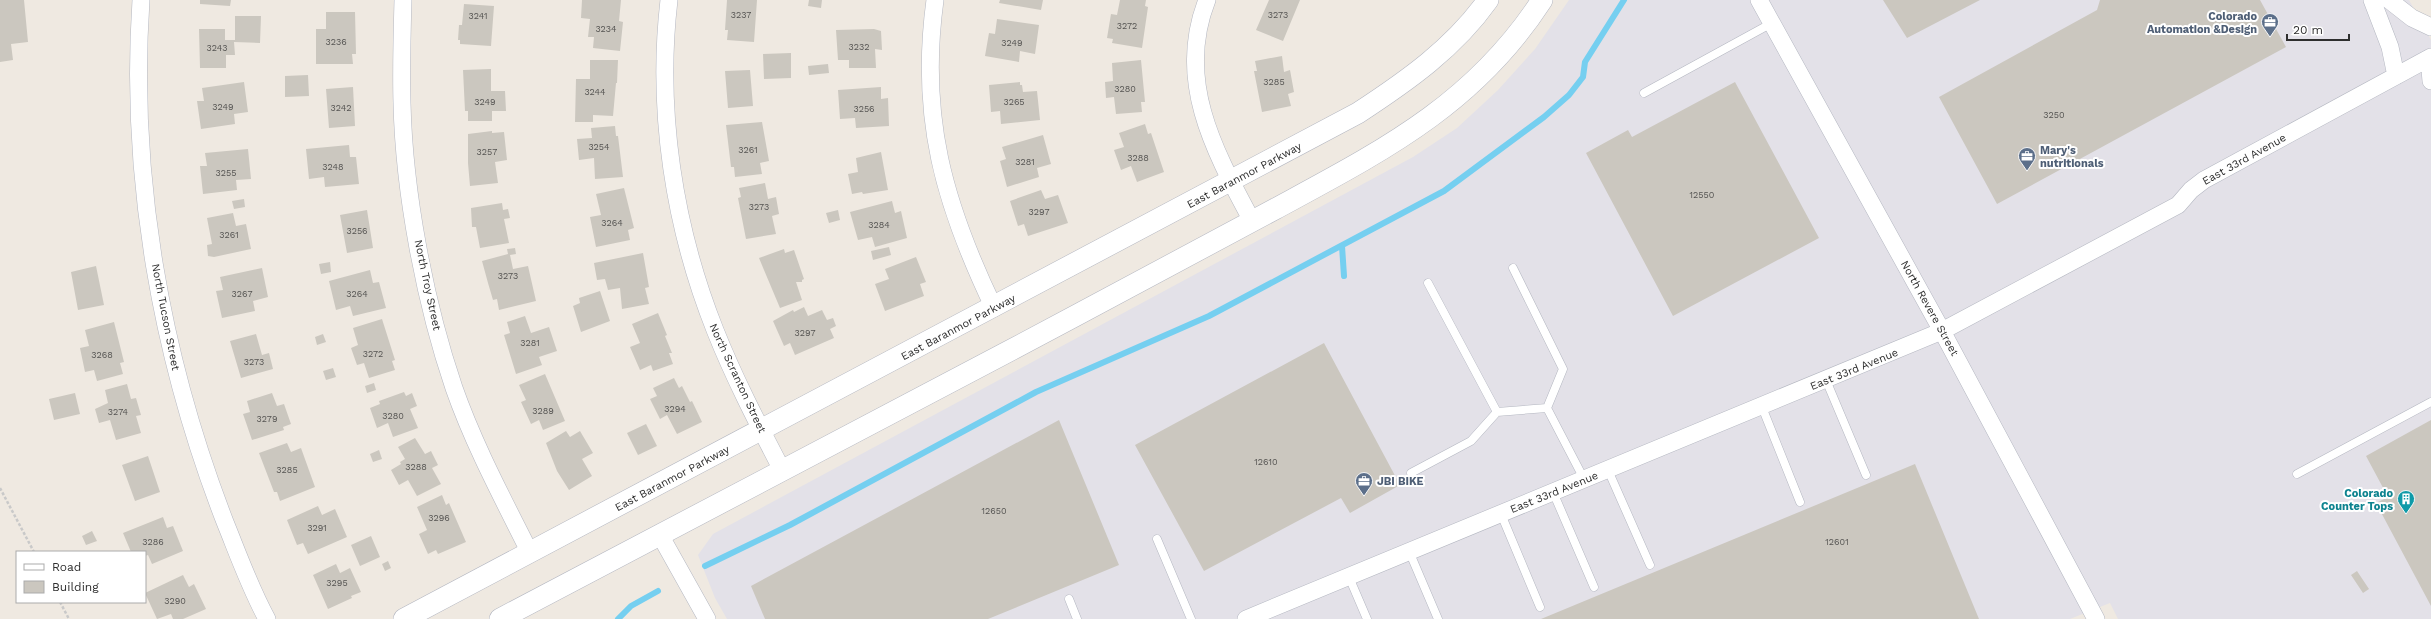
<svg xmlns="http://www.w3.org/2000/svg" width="2431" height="619" viewBox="0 0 2431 619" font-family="'Work Sans',sans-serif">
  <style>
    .industrial { fill: #e3e1e8 }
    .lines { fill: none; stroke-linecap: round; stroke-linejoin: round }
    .stream { stroke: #75cff0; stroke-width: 6 }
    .building { fill: #cbc7bf }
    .service-casing { stroke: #b4b7c1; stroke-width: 9 }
    .minor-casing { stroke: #b4b7c1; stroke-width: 18 }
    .tertiary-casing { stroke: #b4b7c1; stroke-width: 22 }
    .path { stroke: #c9c9c9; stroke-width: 2.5; stroke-dasharray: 3 2; stroke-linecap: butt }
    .service { stroke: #fff; stroke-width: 8 }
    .minor { stroke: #fff; stroke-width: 17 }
    .tertiary { stroke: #fff; stroke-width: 21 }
    .labels { text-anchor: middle; stroke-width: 4; stroke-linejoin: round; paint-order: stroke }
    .number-label { font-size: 9px; fill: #555452 }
    .service-label { font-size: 11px; font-weight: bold; fill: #4e5e75; stroke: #fff; text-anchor: start }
    .street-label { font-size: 11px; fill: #2e2e2e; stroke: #fff }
    .culture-label { font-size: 11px; font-weight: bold; fill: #0d838f; stroke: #fff; text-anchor: end }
  </style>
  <rect width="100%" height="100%" fill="#efe9e1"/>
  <!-- industrial -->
  <path class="industrial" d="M1569,0h840l22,40v579h-313l-8,-16 -40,16h-1343l-12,-21 -17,-43 15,-21 700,-377 44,-29 41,-38 37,-41z"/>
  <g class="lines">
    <!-- stream -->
    <path class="stream" d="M1342,246l2,30
      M705,566l85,-41 246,-133 173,-76 235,-125 100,-74 25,-22 14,-18 2,-15 39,-62
      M618,619l13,-13 27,-15"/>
  </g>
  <!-- building -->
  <path class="building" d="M0,0h24l4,42 -17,2 2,16 -13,2z
    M200,0h31l-1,6 -30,-2z
    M582,0h39l-2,21 4,1 -3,29 -27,-3 1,-11h-6l2,-18 -9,-1z
    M727,0h30l-3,42 -27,-2 1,-10h-3z
    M809,0h13l-1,8 -13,-2z
    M1000,0h43l-2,10 -42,-7z
    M1120,0h26l-1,6 3,1 -6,41 -30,-5 1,-4 -6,-1 4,-24 6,1z
    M1269,0h31l-17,41 -27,-11z
    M1883,0h97l-73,38z
    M2100,0h160l26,47 -289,157 -58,-107 158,-87z
    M464,4l30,2 -3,40 -31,-2v-4h-2l1,-15h3z
    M326,12h29l1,42h-4l1,10h-37v-35h10z
    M235,16h26l-1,27 -26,-1 1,13h-9v13h-26l-1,-39h26v11h10z
    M997,19l42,6 -4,29 -15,-3 -1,11 -34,-6 4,-23 6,1z
    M874,29l7,2 1,19 -7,-1 1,19h-27v-8h-11l-2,-30z
    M791,53v25l-27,1 -1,-25z
    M1282,56l2,16 6,-2 4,22 -6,2 3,12 -29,6 -8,-41h3l-2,-10z
    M590,60h28l-1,23h-1l-3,33 -20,-1v7h-18l1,-43h14z
    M1141,60l4,42h-4l1,10 -26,2 -2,-17 -8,1 -1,-16 8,-1 -1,-18z
    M828,64l1,9 -20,2 -1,-9z
    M491,69v22h14l1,20h-14v10h-24v-10h-3l-2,-41z
    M750,70l3,36 -25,2 -3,-37z
    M308,75l1,21 -24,1v-21z
    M244,82l4,30 -14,2 1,10 -34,5 -4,-28h7l-2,-13z
    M1020,82v3h2l1,7 14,-1 3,29 -39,4 -1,-13 -9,1 -2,-27z
    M1735,82l84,156 -146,78 -87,-163 42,-23 4,7z
    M353,87l2,39 -26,2 -3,-39z
    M881,87v12l7,-1 1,28 -33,2 -1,-10 -15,1 -2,-29z
    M762,122l7,39 -9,2 2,11 -27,3 -1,-10h-3l-5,-42z
    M1145,124l3,10 3,-1 13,39 -27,10 -6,-16 -10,4 -7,-20 10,-3 -5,-14z
    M615,126l1,10h2l5,41 -28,2 -1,-21 -15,2 -2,-21 15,-1 -1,-10z
    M492,131v2l12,-1 3,28 -12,2 3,21 -28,3 -2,-23v-29z
    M1043,135l8,29 -14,4 2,9 -32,10 -7,-26 6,-2 -4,-12z
    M349,145l1,12h6l3,27 -34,3 -1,-10 -15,2 -3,-30z
    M248,149l3,30 -15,1 1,10 -34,4 -3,-28h7l-2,-13z
    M881,152l7,38 -25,4 -1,-2 -10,2 -4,-20 10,-2 -2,-14z
    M765,183l3,16 8,-2 3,17 -7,2 4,18 -30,5 -8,-41 3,-1 -2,-9z
    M624,188l10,40 -6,2 2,10 -34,7 -6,-30 11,-2 -5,-21z
    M1041,190l4,9 13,-4 10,28 -40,13 -4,-12 -6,2 -8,-25z
    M244,199l1,8 -11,2 -2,-8z
    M892,201l3,12 6,-2 6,27 -32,9 -3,-10 -14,3 -8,-28z
    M502,203l1,7 5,-1 2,9 -6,1 5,24 -29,5 -4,-21h-4l-1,-19z
    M367,210l6,38 -26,5 -7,-38z
    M838,210l2,10 -11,3 -3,-10z
    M233,213l3,13 10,-2 5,25 -37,8 -6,-1 -1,-11 5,-1 -5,-26z
    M889,247l2,8 -18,5 -2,-9z
    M515,248l1,6 -6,1 3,14 15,-3 8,35 -37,9 -2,-11 -4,1 -5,-17 -6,-22 26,-7 -1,-5z
    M784,249l1,4 9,-3 10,29 -2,1v2h-6l6,18 -22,8 -21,-50z
    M643,253l6,34 -4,1 4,16 -27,5 -2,-21 -12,2 -3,-11 -8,1 -3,-17z
    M916,257l10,25 -6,2 4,12 -39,15 -10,-27 14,-5 -4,-10z
    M330,262l1,10 -10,2 -2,-10z
    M96,266l8,39 -26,5 -7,-38z
    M262,268l6,29 -15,4 2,10 -33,7 -6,-27 7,-1 -3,-13z
    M370,270l3,13 6,-1 7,26 -33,8 -3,-10 -14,4 -7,-29z
    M600,291l10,30 -29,11 -8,-26 7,-3 -1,-5z
    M804,307l4,9 14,-6 5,10 6,-2 3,8 -6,3 4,9 -39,17 -5,-12 -6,3 -11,-25 20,-11 1,2z
    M658,313l9,22 -2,1 7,17h-3l4,11 -20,7 -2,-6 -11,5 -10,-23 10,-4 -8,-19z
    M525,316l6,17 18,-6 8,24 -18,6 3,8 -26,9 -12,-39 6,-2 -3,-11z
    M382,319l13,41 -3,1 3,9 -26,8 -5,-15 -7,2 -6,-17 7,-3 -5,-17z
    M114,322l10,40 -4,1 3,11 -26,7 -3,-11 -9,2 -5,-24 9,-2 -4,-16z
    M256,334l6,21 7,-2 4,16 -32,9 -11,-37z
    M323,334l3,8 -9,3 -2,-8z
    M1324,343l76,142 -50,28 -9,-15 -137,73 -69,-126z
    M333,368l3,9 -10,3 -3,-9z
    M545,374l20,47 -22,9 -4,-10 -8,4 -10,-22 5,-2 -7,-15z
    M674,378l5,10 3,-2 8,16 2,-1 10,21 -25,12 -10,-19 -7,4 -10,-20 7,-3 -4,-8z
    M374,383l2,7 -9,3 -2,-7z
    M127,384l4,15 5,-1 5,17 -5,1 5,17 -25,7 -6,-20 -11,3 -4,-14 13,-6 -3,-13z
    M404,392l2,4 6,-3 5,13 -7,3 8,19 -25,9 -5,-14 -11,5 -7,-20 10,-4 -1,-3z
    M75,393l5,21 -26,6 -5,-21z
    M272,393l5,13 7,-2 7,20 -8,3 1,3 -32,10 -9,-26 7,-2 -3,-11z
    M1059,420l60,145 -131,54h-223l-14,-33z
    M2431,420v186l-55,-103 12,-6 -22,-41z
    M646,424l11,22 -19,9 -11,-22z
    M566,431l4,6 10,-6 13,22 -11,6 10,17 -23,14 -12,-19 -11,-28z
    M415,438l10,16 6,-3 7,14 -6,3 9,16 -24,12 -9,-16 -9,5 -8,-15 10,-6 -1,-2 5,-3 -7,-12z
    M287,443l4,9 10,-4 14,39 -35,14 -3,-9h-3l-15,-39z
    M379,450l3,9 -9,3 -3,-8z
    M148,456l12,36 -25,9 -13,-36z
    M1915,464l64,155h-438z
    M442,495l4,10 3,-2 17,39 -28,12 -2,-4 -8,4 -9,-20 8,-4 -10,-23z
    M318,506l4,9 13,-6 12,28 -39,17 -5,-11 -6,2 -10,-25z
    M163,517l4,11 6,-2 10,25 -31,13 -4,-9 -3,1v-4h-14l-8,-19z
    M92,531l5,10 -11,4 -4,-9z
    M371,536l9,21 -20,9 -9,-21z
    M388,561l3,7 -6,3 -3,-7z
    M336,564l4,9 10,-5 11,24 -10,4 1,2 -24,11 -15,-34z
    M2357,571l12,18 -6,4 -12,-18z
    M183,575l6,12 5,-3 12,25 -23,10h-10l-2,-5 -14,5 -12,-26z"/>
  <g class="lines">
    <defs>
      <path id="service" d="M1644,93l128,-70
        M1513,268l50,101 -16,39 37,71
        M1428,283l69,129 50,-4
        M1826,380l40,95
        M1762,407l38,95
        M1608,470l42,95
        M1411,473l60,-32 26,-29
        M2297,474l134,-72
        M1553,492l41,95
        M1501,514l39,93
        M1157,539l34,80
        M1409,551l29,68
        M1349,577l18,42
        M1069,599l8,20"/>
      <path id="minor" d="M141,0c-12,177 20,357 84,522 13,32 25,66 42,97
        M403,0c-1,34 -2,69 -1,103 2,90 23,200 52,285 20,57 49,111 76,165
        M669,0c-13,111 5,227 46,330 19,48 43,94 67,140
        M935,0c-16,117 9,204 59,308
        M1207,0c-32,81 8,152 45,221
        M1759,0l183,331 154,288
        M2372,0l18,47 6,29
        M2389,0l23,18 19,9
        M2429,58l2,23
        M660,535l47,84
        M1246,619l696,-288 236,-126 13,-15 13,-10 227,-123"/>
      <path id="tertiary" d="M404,619l954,-506c49,-32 96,-65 130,-113
        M500,619c192,-101 384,-201 575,-303 67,-36 134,-71 200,-107 107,-58 199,-104 267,-209"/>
    </defs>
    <!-- service casing -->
    <use href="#service" class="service-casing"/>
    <!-- minor casing -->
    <use href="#minor" class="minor-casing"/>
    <!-- tertiary casing -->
    <use href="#tertiary" class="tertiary-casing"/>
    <!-- path -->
    <path class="path" d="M0,488l34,64
      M60,602l9,17"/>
    <!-- service -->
    <use href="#service" class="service"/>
    <!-- minor -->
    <use href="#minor" class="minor"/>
    <!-- tertiary -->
    <use href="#tertiary" class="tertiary"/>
  </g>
  <!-- icons -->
  <defs>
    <symbol id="office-pin" viewBox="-11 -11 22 30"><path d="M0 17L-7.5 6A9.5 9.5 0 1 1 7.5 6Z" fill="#5c6f8a" stroke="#fff"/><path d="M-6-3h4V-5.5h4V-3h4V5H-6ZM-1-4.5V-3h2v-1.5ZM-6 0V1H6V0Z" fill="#fff"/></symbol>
    <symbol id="building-pin" viewBox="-11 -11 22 30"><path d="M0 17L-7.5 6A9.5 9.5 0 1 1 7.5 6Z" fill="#0f9aa8" stroke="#fff"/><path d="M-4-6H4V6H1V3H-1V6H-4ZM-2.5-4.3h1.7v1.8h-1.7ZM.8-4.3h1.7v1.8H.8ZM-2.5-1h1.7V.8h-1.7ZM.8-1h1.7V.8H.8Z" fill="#fff"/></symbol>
  </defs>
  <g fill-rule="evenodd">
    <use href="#office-pin" x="2260" y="12" width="20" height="27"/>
    <use href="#office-pin" x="2017" y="146" width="20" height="27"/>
    <use href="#office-pin" x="1354" y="471" width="20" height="27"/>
    <use href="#building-pin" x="2396" y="489" width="20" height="27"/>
  </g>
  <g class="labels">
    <!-- number labels -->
    <g class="number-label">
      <text x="741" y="18">3237</text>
      <text x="1278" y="18">3273</text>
      <text x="478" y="19">3241</text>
      <text x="1127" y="29">3272</text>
      <text x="606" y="32">3234</text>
      <text x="336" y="45">3236</text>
      <text x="1012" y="46">3249</text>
      <text x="859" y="50">3232</text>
      <text x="217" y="51">3243</text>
      <text x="1274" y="85">3285</text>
      <text x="1125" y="92">3280</text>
      <text x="595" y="95">3244</text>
      <text x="485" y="105">3249</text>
      <text x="1014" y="105">3265</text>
      <text x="223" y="110">3249</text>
      <text x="341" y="111">3242</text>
      <text x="864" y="112">3256</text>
      <text x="2054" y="118">3250</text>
      <text x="599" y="150">3254</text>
      <text x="748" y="153">3261</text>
      <text x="487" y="155">3257</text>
      <text x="1138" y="161">3288</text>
      <text x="1025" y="165">3281</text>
      <text x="333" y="170">3248</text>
      <text x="226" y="176">3255</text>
      <text x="1702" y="198">12550</text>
      <text x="759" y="210">3273</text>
      <text x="1039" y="215">3297</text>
      <text x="612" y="226">3264</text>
      <text x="879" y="228">3284</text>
      <text x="357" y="234">3256</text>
      <text x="229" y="238">3261</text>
      <text x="508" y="279">3273</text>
      <text x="242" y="297">3267</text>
      <text x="357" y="297">3264</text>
      <text x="805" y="336">3297</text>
      <text x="530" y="346">3281</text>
      <text x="373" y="357">3272</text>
      <text x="102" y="358">3268</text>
      <text x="254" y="365">3273</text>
      <text x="675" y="412">3294</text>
      <text x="543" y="414">3289</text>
      <text x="118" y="415">3274</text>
      <text x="393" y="419">3280</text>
      <text x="267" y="422">3279</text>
      <text x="1266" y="465">12610</text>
      <text x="416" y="470">3288</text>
      <text x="287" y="473">3285</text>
      <text x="994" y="514">12650</text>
      <text x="439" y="521">3296</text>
      <text x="317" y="531">3291</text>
      <text x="153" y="545">3286</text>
      <text x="1837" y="545">12601</text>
      <text x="337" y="586">3295</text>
      <text x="175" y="604">3290</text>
    </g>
    <!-- service labels -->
    <g class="service-label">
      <text x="2257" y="20" text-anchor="end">Colorado<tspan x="2257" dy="13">Automation &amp;Design</tspan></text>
      <text x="2040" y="154">Mary's<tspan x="2040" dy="13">nutritionals</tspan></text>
      <text x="1377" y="485">JBI BIKE</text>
    </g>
    <!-- street labels -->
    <g class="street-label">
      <text transform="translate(2244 159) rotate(-29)" y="4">East 33rd Avenue</text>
      <text transform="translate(1244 175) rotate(-28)" y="4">East Baranmor Parkway</text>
      <text transform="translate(428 285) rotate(78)" y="4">North Troy Street</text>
      <text transform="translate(1930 308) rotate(61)" y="4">North Revere Street</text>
      <text transform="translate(166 317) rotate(79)" y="4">North Tucson Street</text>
      <text transform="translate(958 327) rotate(-28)" y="4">East Baranmor Parkway</text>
      <text transform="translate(1854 369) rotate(-22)" y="4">East 33rd Avenue</text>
      <text transform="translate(738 378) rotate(65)" y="4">North Scranton Street</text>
      <text transform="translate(672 478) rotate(-28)" y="4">East Baranmor Parkway</text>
      <text transform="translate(1554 492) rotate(-22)" y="4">East 33rd Avenue</text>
    </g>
    <!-- culture labels -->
    <g class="culture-label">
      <text x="2393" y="497">Colorado<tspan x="2393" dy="13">Counter Tops</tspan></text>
    </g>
  </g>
  <!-- legend -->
  <rect x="16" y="551" width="130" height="52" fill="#ffffff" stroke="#ababab"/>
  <rect x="24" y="564" width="20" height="6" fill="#ffffff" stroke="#ababab"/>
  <text x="52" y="571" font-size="12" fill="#2e2e2e">Road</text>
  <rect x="24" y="581" width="20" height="12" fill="#cbc7bf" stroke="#ababab"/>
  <text x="52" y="591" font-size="12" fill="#2e2e2e">Building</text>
  <!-- scale -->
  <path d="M2287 34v6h62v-6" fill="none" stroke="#2e2e2e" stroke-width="2"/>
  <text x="2293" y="34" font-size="12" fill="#2e2e2e" stroke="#ffffff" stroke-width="3" paint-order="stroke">20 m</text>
</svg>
